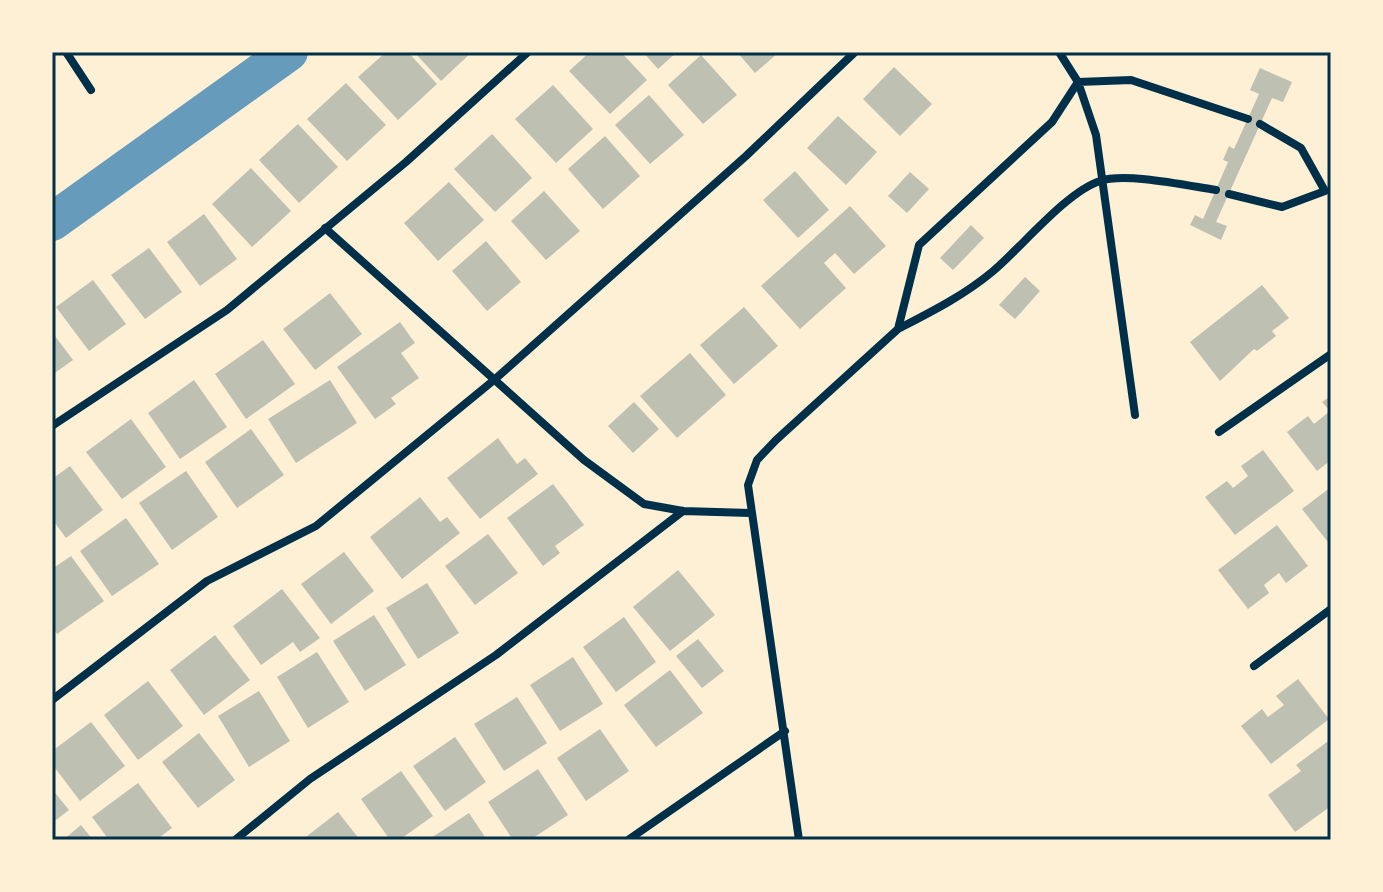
<svg xmlns="http://www.w3.org/2000/svg" width="1383" height="892" viewBox="0 0 1383 892" font-family="'Varela Round',sans-serif">
  <style>
    .lines { fill: none; stroke-linecap: round; stroke-linejoin: round }
    .canal { stroke: #669bbc; stroke-width: 38 }
    .building { fill: #bec0b2 }
    .minor { stroke: #003049; stroke-width: 8 }
    .neatline { fill: none; stroke: #003049; stroke-width: 3 }
  </style>
  <rect width="100%" height="100%" fill="#fdf0d5"/>
  <g class="lines">
    <!-- canal -->
    <path class="canal" d="M52,222l237,-170"/>
  </g>
  <!-- building -->
  <path class="building" d="M386,52h22l29,32 -39,36 -40,-43z
    M414,52h58l-31,29z
    M590,52h31l26,28 -37,34 -41,-43z
    M643,52h34l-19,17z
    M737,52h42l-24,21z
    M701,55l36,40 -34,29 -35,-39z
    M894,67l38,37 -32,32 -37,-37z
    M1260,68l32,14 -9,20 -11,-4 -56,124 11,4 -6,14 -31,-15 5,-10 8,4 25,-57 -5,-2 6,-14 5,3 25,-55 -9,-4z
    M346,83l40,42 -39,36 -40,-42z
    M553,85l40,44 -37,34 -41,-44z
    M649,95l35,40 -34,29 -35,-39z
    M838,116l39,36 -31,33 -39,-37z
    M298,124l40,43 -39,36 -40,-43z
    M492,134l40,44 -37,34 -41,-43z
    M605,136l35,40 -37,33 -35,-40z
    M251,168l40,43 -39,36 -40,-43z
    M795,171l34,39 -31,28 -35,-38z
    M910,172l19,17 -22,24 -19,-17z
    M449,182l35,38 -46,41 -34,-38z
    M544,191l36,40 -34,29 -35,-39z
    M850,206l36,40 -32,28 -19,-21 -11,10 22,25 -46,41 -39,-43z
    M204,214l33,45 -37,27 -33,-44z
    M971,225l13,13 -31,32 -13,-12z
    M486,241l35,41 -34,29 -35,-40z
    M149,248l33,44 -37,27 -34,-44z
    M1025,277l15,14 -25,28 -16,-14z
    M93,280l33,44 -37,27 -33,-44z
    M1262,285l27,33 -17,13 4,5 -19,15 -3,-2 -34,32 -30,-39z
    M330,293l32,41 -47,36 -32,-41z
    M744,307l34,39 -44,38 -34,-39z
    M400,322l15,21 -14,10 18,25 -28,20 5,6 -21,15 -38,-52z
    M52,332l21,28 -21,15z
    M263,340l32,44 -49,35 -31,-45z
    M690,353l36,42 -49,43 -37,-42z
    M194,380l33,47 -47,32 -32,-46z
    M330,380l27,43 -61,40 -28,-44z
    M1331,396v64l-14,11 -30,-39 21,-16 6,8 16,-13 -8,-9z
    M634,402l25,27 -26,24 -25,-27z
    M131,419l35,48 -44,32 -36,-47z
    M251,429l33,46 -47,33 -32,-46z
    M498,438l19,26 8,-6 13,16 -58,45 -33,-41z
    M1263,450l31,41 -59,44 -30,-38 22,-16 6,7 15,-12 -7,-10z
    M70,466l33,44 -37,28 -14,-19v-40z
    M186,471l32,46 -46,33 -33,-47z
    M553,484l31,41 -29,21 5,7 -17,13 -36,-48z
    M1331,487v59l-29,-37z
    M420,497l20,25 7,-5 13,16 -58,46 -32,-42z
    M126,518l33,46 -47,32 -32,-45z
    M1277,525l31,41 -22,17 -7,-10 -15,12 5,8 -21,16 -30,-39z
    M488,534l30,39 -43,32 -30,-39z
    M344,552l30,39 -43,33 -30,-40z
    M71,556l33,45 -47,33 -5,-8v-57z
    M678,570l37,45 -45,36 -37,-44z
    M427,583l32,50 -41,26 -32,-51z
    M282,589l38,49 -20,14 -7,-10 -32,23 -28,-39z
    M374,615l32,50 -41,26 -32,-50z
    M624,617l32,45 -40,30 -33,-45z
    M215,635l35,45 -46,35 -34,-45z
    M698,639l26,32 -22,17 -26,-32z
    M317,652l32,50 -41,26 -31,-51z
    M573,657l30,47 -43,27 -30,-46z
    M670,670l33,43 -47,34 -32,-42z
    M1298,679l31,40 -58,45 -30,-38 21,-17 6,8 16,-12 -8,-9z
    M148,681l35,45 -45,34 -34,-45z
    M259,691l31,50 -41,26 -31,-51z
    M517,697l30,46 -43,28 -30,-47z
    M91,722l34,44 -45,35 -28,-37v-13z
    M600,729l29,42 -43,30 -29,-43z
    M199,733l36,47 -37,28 -36,-46z
    M455,737l31,45 -41,29 -32,-45z
    M1331,739v67l-36,26 -27,-37 33,-24 -5,-6z
    M538,769l30,46 -38,25h-17l-25,-38z
    M401,771l32,45 -34,24h-9l-29,-41z
    M138,783l34,45 -16,12h-47l-17,-23z
    M52,789l17,21 -17,13z
    M338,812l22,28h-58z
    M469,813l18,27h-59z
    M81,825l12,15h-30z"/>
  <g class="lines">
    <!-- minor -->
    <path class="minor" d="M66,52l25,38
      M1059,52l19,30 18,53 39,280
      M1216,190c-27,-4 -91,-18 -116,-9 -34,11 -79,67 -108,91 -29,24 -61,40 -94,57l21,-84 133,-123 26,-40 53,-2 117,39
      M1229,194l53,13 43,-16 -24,-43 -41,-24
      M325,228l259,232 60,44 39,7 67,2
      M52,426l175,-116 179,-148 122,-110
      M1219,432l112,-78
      M1254,666l77,-57
      M52,700l155,-119 109,-55 178,-146 252,-224 109,-104
      M235,840l75,-61 186,-124 187,-144
      M628,840l157,-109
      M799,840l-51,-355 9,-25 19,-20 122,-111"/>
  </g>
  <!-- border -->
  <rect width="1383" height="892" fill="none" stroke="#fdf0d5" stroke-width="108"/>
  <rect x="54" y="54" width="1275" height="784" class="neatline"/>
</svg>
